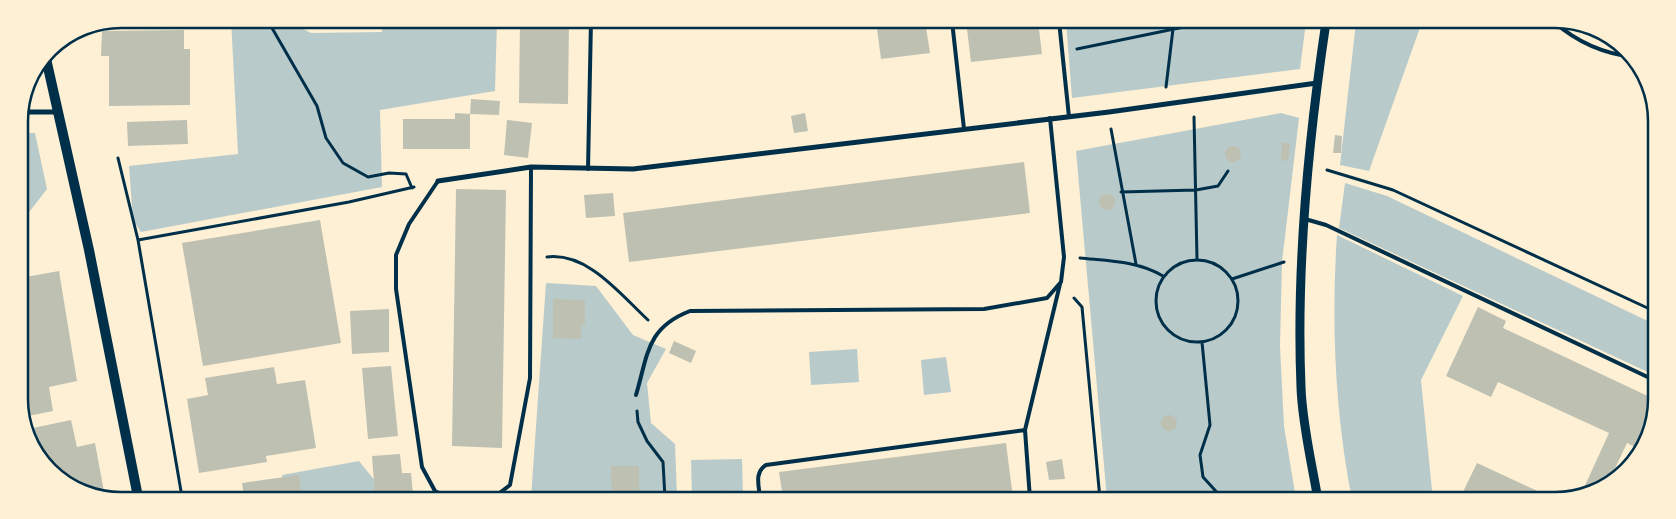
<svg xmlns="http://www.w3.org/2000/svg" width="1676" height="519" viewBox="0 0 1676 519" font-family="Raleway,sans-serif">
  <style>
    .green { fill: #b9caca }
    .building { fill: #bec0b2 }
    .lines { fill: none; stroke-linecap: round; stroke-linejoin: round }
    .path { stroke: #003049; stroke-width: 3 }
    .service { stroke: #003049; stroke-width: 4 }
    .minor { stroke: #003049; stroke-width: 5 }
    .tertiary { stroke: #003049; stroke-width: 9 }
    .secondary { stroke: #003049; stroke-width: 10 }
    .rim { fill: none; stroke: #003049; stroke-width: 2.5 }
  </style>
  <rect width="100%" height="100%" fill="#fdf0d5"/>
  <!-- green -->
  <path class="green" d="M231,19h53l27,14 71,-1v-13l115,1 -2,71 -115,19 2,77 -241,45 -8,-12 -4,-54 109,-12z
    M1066,21l240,1 -6,47 -228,29z
    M1356,22h66l-53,149 -29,-6z
    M1281,113l18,5 -17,144 -2,84 4,80 12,73h-189l-31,-348z
    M19,133h16l12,56 -27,35z
    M1345,183l42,13 267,128v51l-315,-147z
    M1337,235l126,61 -42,84 12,120h-81c-17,-87 -21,-177 -15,-265z
    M546,283l50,3 37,49 33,14 -19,34 4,40 24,21 2,54h-146z
    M857,349l2,33 -48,3 -2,-33z
    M946,357l5,35 -27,3 -3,-35z
    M742,459l1,39h-51l-1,-38z
    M359,461l29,36h-103l-3,-22z"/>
  <!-- building -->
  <path class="building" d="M345,19h20v7l-20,-1z
    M520,20h49l-1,84 -49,-1z
    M876,21h49l5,32 -49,6z
    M966,21h72l4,33 -71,8z
    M1448,22h82v6l-82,-3z
    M184,30v19h6v56l-81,1v-50h-8l1,-25z
    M471,99l29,2 -1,14 -29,-1z
    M455,113l15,1v35h-67v-30h52z
    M805,113l3,18 -14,2 -3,-17z
    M187,120l1,24 -60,2 -1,-24z
    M507,120l25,3 -4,35 -24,-3z
    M1335,135l7,1 -1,17h-8z
    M1282,143h8l-2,18 -7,-1z
    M1225 154a8 8 0 1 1 16 0a8 8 0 1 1-16 0Z
    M1024,162l6,51 -401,49 -6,-49z
    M456,189l50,1 -4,258 -50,-2z
    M613,193l2,23 -29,2 -2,-23z
    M1099 202a8 8 0 1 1 16 0a8 8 0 1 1-16 0Z
    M320,220l21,123 -138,23 -21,-123z
    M59,271l18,110 -28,6 4,24 -30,6 -2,-16 -1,-123z
    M553,299l32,1v25h-4v14l-28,-1z
    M1478,307l28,14 -3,7 151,71v26l-15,24 -12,-6 -18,38 -27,11 27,-59 -111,-51 -7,15 -45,-21z
    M389,309v43l-37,2 -2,-43z
    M674,341l22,10 -5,12 -22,-10z
    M391,366l7,70 -30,3 -6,-71z
    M274,367l3,17 28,-4 11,68 -50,8 1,6 -68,11 -12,-74 21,-4 -3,-17z
    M1161 423a8 8 0 1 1 16 0a8 8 0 1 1-16 0Z
    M71,420l6,27 18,-4 10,54h-11l-46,-27 -12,-24 -3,-18z
    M1006,443l7,55h-230l-4,-26z
    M400,454l2,19h9l2,21 -38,2 -3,-40z
    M1062,459l3,20 -16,1 -3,-18z
    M1477,463l80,37h-98z
    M611,466h28v32h-27z
    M299,475l3,22h-58l-2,-14z
    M719,490l19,1v7h-19z"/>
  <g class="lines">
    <!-- path -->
    <path class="path" d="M273,19l-1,9 45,78 9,32 17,25 25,14 21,-4 17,1 6,14
      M1077,49l136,-28
      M1166,87l7,-58 -1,-8
      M1194,117l3,142
      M1111,129l25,135
      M118,158l20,82 44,257
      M1327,170l66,20 261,121
      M1121,192l75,-2 22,-4 10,-15
      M138,240l211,-38 65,-15
      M547,257c41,-5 74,38 101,63
      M1080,258c29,3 58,3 83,18
      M1156 301a41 41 0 1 1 82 0a41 41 0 1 1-82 0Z
      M1232,279l52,-17
      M1074,298l8,9 18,192
      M1202,342l8,83 -10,30 3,22 20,22
      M637,411l1,11 9,19 16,21 2,36"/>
    <!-- service -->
    <path class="service" d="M952,21l12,108
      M1059,21l10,96
      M1554,22c23,20 50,32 80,35
      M588,169l3,-149
      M438,181l-29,43 -13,31v34l26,178 13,24 14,7
      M1305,219l21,6 328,155
      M636,395c12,-40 10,-67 54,-84l294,-2 63,-11 14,-16 3,-25 -14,-139
      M493,498l17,-13 20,-107 1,-211
      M760,498c-1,-12 -6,-26 6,-33l259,-35
      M1030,499l-5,-69 35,-146"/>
    <!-- minor -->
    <path class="minor" d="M19,112h39
      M438,181l93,-14 102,2 476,-57 208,-29"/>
    <!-- tertiary -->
    <path class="tertiary" d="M1318,500c-6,-36 -16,-77 -17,-113 -5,-121 7,-245 25,-365"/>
    <!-- secondary -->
    <path class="secondary" d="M45,54l44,196 49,247"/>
  </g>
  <!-- crop -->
  <path d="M0 0H1676V519H0ZM121 28H1555A93 93 0 0 1 1648 121V399A93 93 0 0 1 1555 492H121A93 93 0 0 1 28 399V121A93 93 0 0 1 121 28Z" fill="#fdf0d5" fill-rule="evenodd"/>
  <path class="rim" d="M121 28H1555A93 93 0 0 1 1648 121V399A93 93 0 0 1 1555 492H121A93 93 0 0 1 28 399V121A93 93 0 0 1 121 28Z"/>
</svg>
